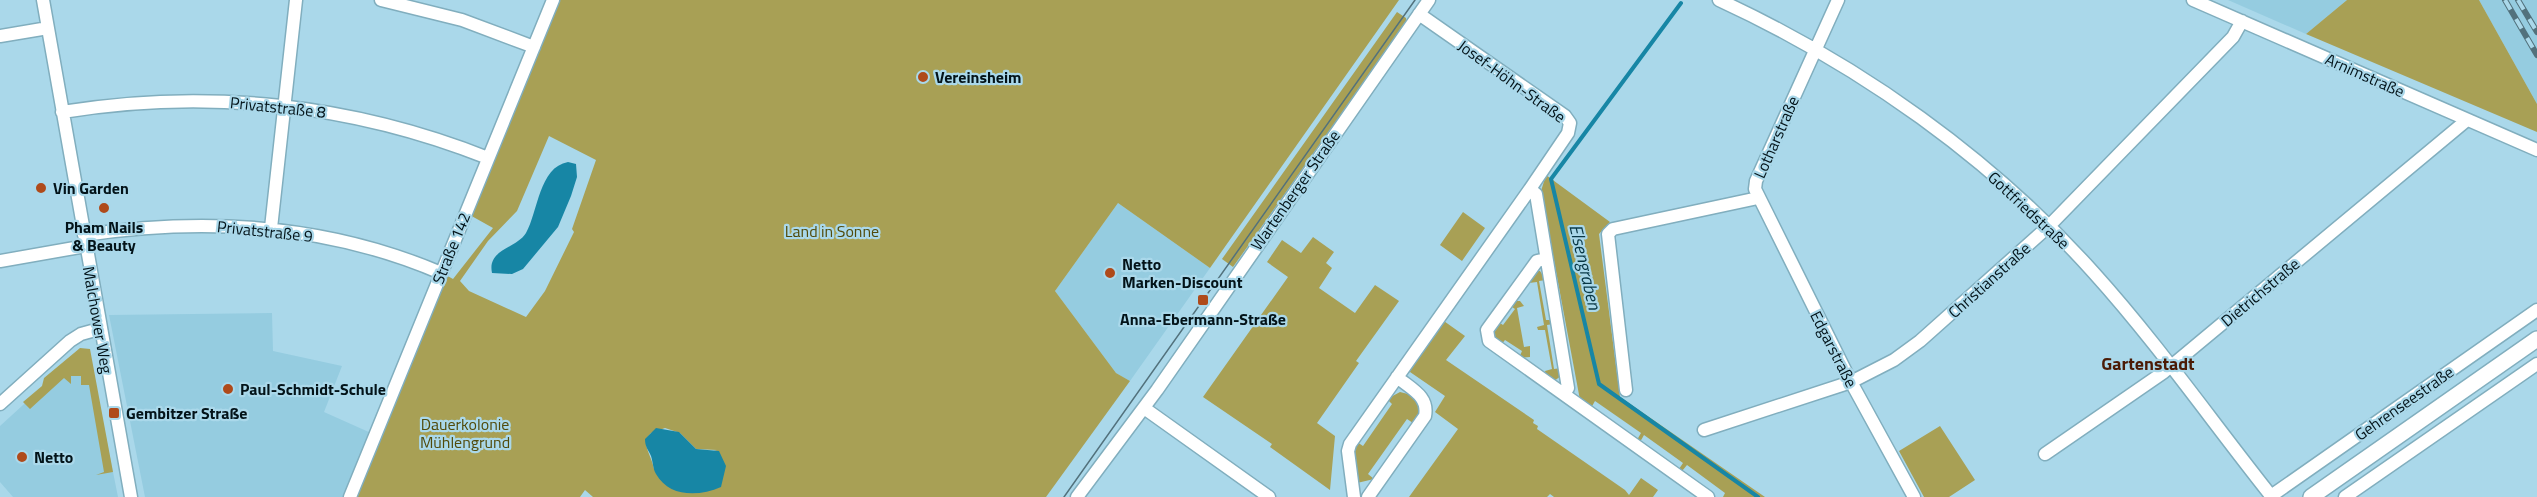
<svg xmlns="http://www.w3.org/2000/svg" width="2537" height="497" viewBox="0 0 2537 497" font-family="'Titillium Web',sans-serif">
  <style>
    .built { fill: #95cce0 }
    .green { fill: #a8a055; fill-rule: evenodd }
    .water { fill: #1786a5 }
    .lines { fill: none; stroke-linecap: round; stroke-linejoin: round }
    .stream { stroke: #1786a5; stroke-width: 4 }
    .minor-casing { stroke: #81aebe; stroke-width: 15 }
    .major-casing { stroke: #81aebe; stroke-width: 18 }
    .minor { stroke: #fff; stroke-width: 12 }
    .major { stroke: #fff; stroke-width: 15 }
    .tram { stroke: #52717c; stroke-width: 1.5 }
    .rail-casing { stroke: #52717c; stroke-width: 6 }
    .rail { stroke: #aad8ea; stroke-width: 4; stroke-dasharray: 11; stroke-linecap: butt }
    .poi-dot { fill: #af4a1a; stroke: #aad8ea; stroke-width: 2 }
    .labels { text-anchor: middle; stroke-width: 4.5; stroke-linejoin: round; paint-order: stroke }
    .street-label { font-size: 16px; fill: #031319; stroke: #aad8ea }
    .poi-label { font-size: 16px; font-weight: bold; fill: #031319; stroke: #aad8ea; text-anchor: start }
    .park-label { font-size: 16px; fill: #514a0a; stroke: #aad8ea }
    .water-label { font-size: 18px; font-style: italic; fill: #093745; stroke: #aad8ea }
    .neighbourhood-label { font-size: 18px; font-weight: bold; fill: #4b1b05; stroke: #aad8ea }
  </style>
  <rect width="100%" height="100%" fill="#aad8ea"/>
  <!-- built -->
  <path class="built" d="M2228,0h119l-41,34z
    M2479,0h58v104z
    M1118,203l92,65 -80,113 -14,-8 -61,-82z
    M272,313l1,38 69,15 -18,46 47,21 -27,64h-199l-36,-182z
    M82,368l14,19 22,110h-105l-13,-15v-56l57,-52z"/>
  <!-- green -->
  <path class="green" d="M557,0h842l-189,268 -92,-65 -63,88 61,82 14,8 -84,116h-453l-8,-7 -5,7h-223l87,-223 9,5 40,-51 -25,-14zM549,136l47,24 -24,69 2,3 -29,59 -19,26 -57,-26 -9,-10 28,-40 29,-30zM665,428l15,5 16,16 21,1 -63,19c-2,-11 -9,-20 -8,-30l5,-6z
    M2347,0h132l58,104v28l-231,-98z
    M1397,12l9,6v5l-173,244 -11,-8z
    M1546,175l64,47 -11,12 21,163 145,100h-42l2,-4 -38,-28 -5,6 -3,-2 4,-6 -39,-28 -4,7 -3,-2 4,-7 -46,-32 -4,7 -11,-8 -39,-209z
    M1463,212l22,16 -23,33 -22,-16z
    M1313,237l21,15 -8,11 6,5 -13,20 36,25 20,-28 24,16 -43,60 3,2 -42,60 18,13 -5,54 -60,-43 2,-3 -69,-47 85,-120 -21,-15 15,-22 19,13z
    M1535,271h5l6,9 -7,1 7,39h6l1,4 -6,1 7,44 7,-1v8l-7,5 -8,-6 -1,-4 7,-2 -7,-39h-7l-1,-3 7,-2 -7,-43 -8,1v-2z
    M1514,301h6l4,5 -7,2 7,39 6,-1v11l-11,1 3,-7 -17,-11 -4,5 -7,-9 3,-15 6,4 12,-16 -6,-4z
    M1441,319l24,17 -19,24 88,60 -1,3 5,3 -1,3 88,61 4,5 12,-17 17,12 -5,7h-99l-4,-3 -3,3h-138l49,-68 -23,-17 10,-16 -35,-24 -7,4z
    M80,348l10,1 23,123 -17,3 8,-3 -15,-87h-8v-9h-10v8l-7,-6 -34,31 -7,-7 19,-16 2,-8z
    M1400,392l12,3 7,9 -1,12 -5,7 -6,-4 -39,55 6,5 -17,4 -5,-29 5,-12 6,4 29,-42 -5,-5z
    M1940,426l35,54 -26,17h-25l-25,-46z"/>
  <!-- water -->
  <path class="water" d="M568,162l8,2 1,13 -6,19 -13,31 -35,42 -11,5 -20,-1c-5,-24 24,-24 34,-40 12,-21 13,-66 42,-71z
    M656,428l23,4 17,17 23,2 7,15 -5,21c-23,10 -52,10 -65,-13 -3,-5 -3,-12 -5,-18 -3,-7 -6,-9 -6,-17z"/>
  <g class="lines">
    <!-- stream -->
    <path class="stream" d="M1681,3l-130,176 48,205 159,113"/>
    <defs>
      <path id="minor" d="M43,0l88,497
        M381,0l81,20 72,27
        M1719,0c141,65 272,158 375,273 64,71 119,150 178,224
        M1838,0l-82,181 -1,8 96,193 63,115
        M2193,0l344,150
        M1419,14l146,102 5,7 -2,10 -38,56 6,5 32,194 -4,6
        M0,36l48,-8
        M62,112c145,-24 290,-8 426,46
        M271,228l25,-228
        M84,235c121,-18 243,-11 357,38
        M1546,259l-9,2 -50,69 2,11 219,156
        M0,261l86,-15
        M1626,390l-18,-156 5,-5 145,-31
        M0,404l70,-63 11,-7 18,-5
        M1144,408l125,89
        M1704,430l147,-48 43,-22 26,-19 129,-115 184,-189 9,-16
        M2045,454l119,-82 303,-252
        M2271,496l266,-186
        M350,497l203,-497
        M1077,497l80,-107 272,-390
        M1354,497l-6,-46 2,-7 180,-255
        M1368,497l57,-81c4,-20 -14,-27 -28,-39
        M2345,497l192,-133"/>
      <path id="major" d="M2311,497l226,-158"/>
    </defs>
    <!-- minor casing -->
    <use href="#minor" class="minor-casing"/>
    <!-- major casing -->
    <use href="#major" class="major-casing"/>
    <!-- minor -->
    <use href="#minor" class="minor"/>
    <!-- major -->
    <use href="#major" class="major"/>
    <!-- tram -->
    <path class="tram" d="M1064,497l351,-497"/>
    <defs>
      <path id="rail" d="M2505,0l32,55
        M2518,0l19,32"/>
    </defs>
    <!-- rail casing -->
    <use href="#rail" class="rail-casing"/>
    <!-- rail -->
    <use href="#rail" class="rail"/>
  </g>
  <!-- markers -->
  <g class="poi-dot">
    <circle cx="923" cy="77" r="6"/>
    <circle cx="41" cy="188" r="6"/>
    <circle cx="104" cy="208" r="6"/>
    <circle cx="1110" cy="273" r="6"/>
    <rect x="1197" y="294" width="12" height="12" rx="3"/>
    <circle cx="228" cy="389" r="6"/>
    <rect x="108" y="407" width="12" height="12" rx="3"/>
    <circle cx="22" cy="457" r="6"/>
  </g>
  <g class="labels">
    <!-- street labels -->
    <g class="street-label">
      <text transform="translate(2365 75) rotate(24)" y="6">Arnimstraße</text>
      <text transform="translate(1512 81) rotate(36)" y="6">Josef-Höhn-Straße</text>
      <text transform="translate(278 107) rotate(6)" y="6">Privatstraße 8</text>
      <text transform="translate(1776 137) rotate(-66)" y="6">Lotharstraße</text>
      <text transform="translate(1295 190) rotate(-55)" y="6">Wartenberger Straße</text>
      <text transform="translate(2029 210) rotate(43)" y="6">Gottfriedstraße</text>
      <text transform="translate(265 231) rotate(6)" y="6">Privatstraße 9</text>
      <text transform="translate(451 248) rotate(-68)" y="6">Straße 142</text>
      <text transform="translate(1989 280) rotate(-42)" y="6">Christianstraße</text>
      <text transform="translate(2260 292) rotate(-40)" y="6">Dietrichstraße</text>
      <text transform="translate(98 320) rotate(80)" y="6">Malchower Weg</text>
      <text transform="translate(1834 349) rotate(63)" y="6">Edgarstraße</text>
      <text transform="translate(2404 403) rotate(-35)" y="6">Gehrenseestraße</text>
    </g>
    <!-- poi labels -->
    <g class="poi-label">
      <text x="935" y="83">Vereinsheim</text>
      <text x="53" y="194">Vin Garden</text>
      <text x="104" y="233" text-anchor="middle">Pham Nails<tspan x="104" dy="18">&amp; Beauty</tspan></text>
      <text x="1122" y="270">Netto<tspan x="1122" dy="18">Marken-Discount</tspan></text>
      <text x="1203" y="325" text-anchor="middle">Anna-Ebermann-Straße</text>
      <text x="240" y="395">Paul-Schmidt-Schule</text>
      <text x="126" y="419">Gembitzer Straße</text>
      <text x="34" y="463">Netto</text>
    </g>
    <!-- park labels -->
    <g class="park-label">
      <text x="832" y="237">Land in Sonne</text>
      <text x="465" y="430">Dauerkolonie<tspan x="465" dy="18">Mühlengrund</tspan></text>
    </g>
    <!-- water labels -->
    <g class="water-label">
      <text transform="translate(1585 267) rotate(77)" y="6">Elsengraben</text>
    </g>
    <!-- neighbourhood labels -->
    <g class="neighbourhood-label">
      <text x="2148" y="370">Gartenstadt</text>
    </g>
  </g>
</svg>
